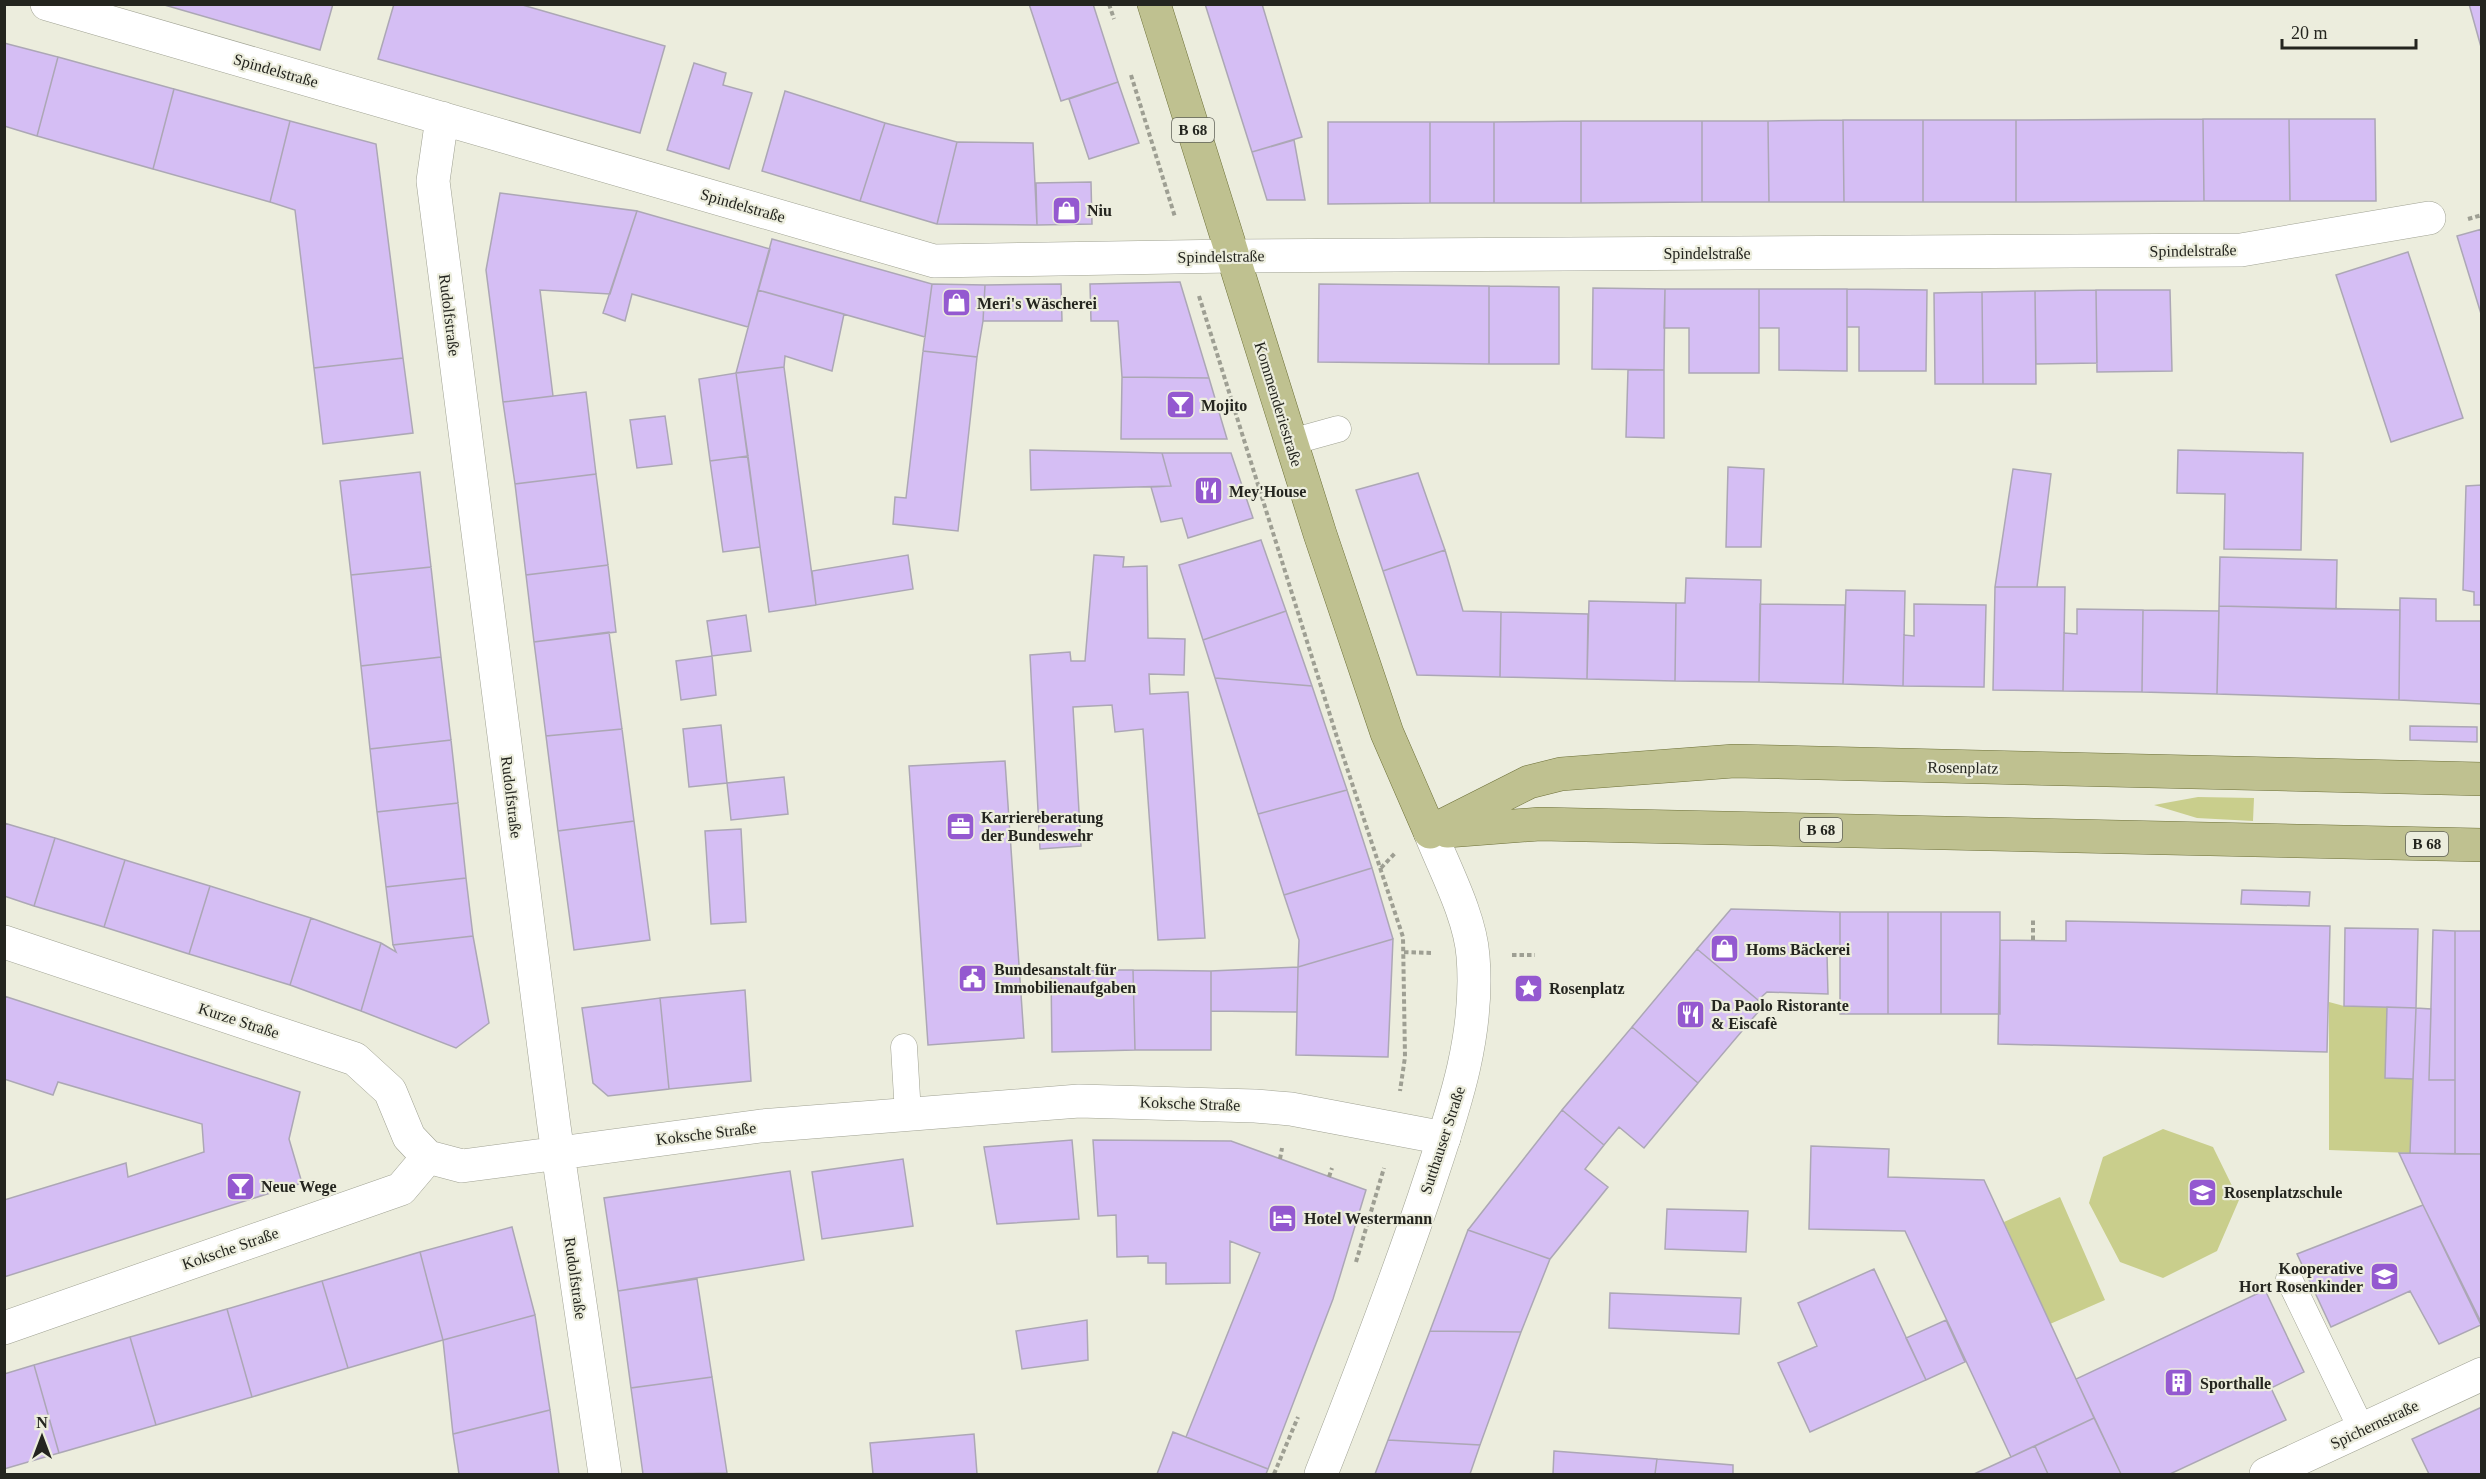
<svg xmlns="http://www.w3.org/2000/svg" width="2486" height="1479" viewBox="0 0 2486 1479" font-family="'Times New Roman',serif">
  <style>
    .green { fill: #c9ce8c }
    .building { fill: #d5bef4; stroke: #aca7b5; stroke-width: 1.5 }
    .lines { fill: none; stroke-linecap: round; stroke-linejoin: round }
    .service-casing { stroke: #a0a293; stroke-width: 27 }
    .minor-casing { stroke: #a0a293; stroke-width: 34 }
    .tertiary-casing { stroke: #a0a293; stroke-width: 34 }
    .primary-casing { stroke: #6d7038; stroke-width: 34 }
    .path { stroke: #9e9f93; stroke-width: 4; stroke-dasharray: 4.5 3; stroke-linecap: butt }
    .service { stroke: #fff; stroke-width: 26 }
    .minor { stroke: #fff; stroke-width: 33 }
    .tertiary { stroke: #fff; stroke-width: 33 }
    .primary { stroke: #bfc190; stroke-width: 33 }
    .labels { text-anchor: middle; stroke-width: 4.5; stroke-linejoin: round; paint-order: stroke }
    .shield { fill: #eceddd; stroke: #606158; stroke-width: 1.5 }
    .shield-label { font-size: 15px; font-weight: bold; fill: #24251f }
    .street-label { font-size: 16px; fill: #24251f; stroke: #eceddd }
    .poi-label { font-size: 16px; font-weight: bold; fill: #24251f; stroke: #eceddd; text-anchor: start }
  </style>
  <rect width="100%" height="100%" fill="#eceddd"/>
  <!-- green -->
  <path class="green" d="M2198,797l56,1 -1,23 -56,-3 -43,-13z
    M2329,1002l15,4 43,1 26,72 -3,74 -81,-3z
    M2163,1129l50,18 26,53 -22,51 -54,27 -43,-16 -31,-59 14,-46z
    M2060,1197l45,103 -55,24 -46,-102z"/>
  <!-- building -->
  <path class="building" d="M161,4h172l-13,46z
    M394,4h125l146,42 -25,87 -262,-74z
    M1029,4h64l25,78 -57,19z
    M1205,4h57l40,133 -50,15z
    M2469,4h13l-1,43z
    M4,43l54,14 -21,79 -33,-10z
    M58,57l116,32 -21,80 -116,-33z
    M694,63l32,10 -3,12 29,8 -23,76 -62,-19z
    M1118,82l21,61 -50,16 -20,-60z
    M174,89l116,32 -20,81 -117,-33z
    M785,91l100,32 -25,78 -98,-30z
    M2203,119h86l1,82h-86z
    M2203,119l1,82 -188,1v-82z
    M2289,119h86l1,82h-86z
    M1843,120h80v82h-79z
    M1843,120l1,82h-75l-1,-81z
    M1923,120h93v82h-93z
    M290,121l86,23 27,214 -89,10 -19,-158 -25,-8z
    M1581,121h121v81l-121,1z
    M1581,121v82h-87v-81z
    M1702,121h66l1,81h-67z
    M1328,122h102v81l-102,1z
    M1430,122h64v81h-64z
    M885,123l72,19 -20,82 -77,-23z
    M1294,140l11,60h-38l-15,-48z
    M957,142l76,1 4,82 -100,-1z
    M1091,182l1,42 -55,1 -1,-42z
    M500,193l137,18 -27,83 -70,-4 13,106 -50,6 -17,-132z
    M637,211l133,38 -22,78 -116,-33 -7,27 -22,-8z
    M2482,229v88l-25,-81z
    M772,239l160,45 -7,53 -167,-47z
    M2408,252l55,166 -72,24 -55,-167z
    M1180,282l29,96 -87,-1 -4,-56h-27l-1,-37z
    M932,284l53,1 -2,36 -6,36 -54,-6z
    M1061,284l1,37h-79l2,-36z
    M1319,284l170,2v78l-171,-2z
    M1489,286l70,1v77h-70z
    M1593,288l72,1 -1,81 -72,-1z
    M1665,289h94v84h-70v-45h-25z
    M1759,289h88v82l-68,-1v-42h-20z
    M1847,289l80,1 -1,81h-67v-44h-12z
    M758,290l86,24 -12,57 -47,-15 -1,11 -48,6z
    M2096,290l1,73 -61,1 -1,-73z
    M2096,290h74l2,81 -75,1z
    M2035,291l1,93h-53l-1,-92z
    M1982,292l1,92h-48l-1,-91z
    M923,351l54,6 -19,174 -65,-7 2,-27 11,1z
    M403,358l10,75 -90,11 -9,-76z
    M784,367l32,238 -47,7 -33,-239z
    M1628,370h36v68l-38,-1z
    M736,373l12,83 -38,5 -11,-82z
    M1122,377l87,1 18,61h-106z
    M586,392l10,82 -81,10 -12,-82z
    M665,416l7,48 -35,4 -7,-48z
    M1030,450l132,3 9,33 -140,4z
    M2178,450l125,3 -2,97 -77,-1 1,-55 -48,-1z
    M1162,453h69l22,65 -65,20 -6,-20 -21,4 -10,-35 20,-1z
    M748,456l12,91 -37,5 -13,-91z
    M1728,467l36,2 -3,78h-35z
    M2013,469l38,5 -14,113h-42z
    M420,472l11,95 -80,8 -11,-94z
    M1418,473l27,77 -62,21 -27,-81z
    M596,474l12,91 -82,10 -11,-91z
    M2482,485v120h-8v-13l-11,-2 3,-104z
    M1261,540l25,71 -83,29 -24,-75z
    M1445,550l18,61 38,1 -1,65 -83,-2 -34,-104z
    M908,555l5,34 -97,16 -4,-34z
    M1094,555l30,2 -1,10 24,-1 1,72 37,1 -1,36 -35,-1 1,20 38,-2 17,246 -47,2 -15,-211 -28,3 -3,-27 -39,2 8,139 -41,3 -10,-194 40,-3 1,9h14z
    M2220,557l117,3 -1,49 -117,-3z
    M608,565l8,67 -82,10 -8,-67z
    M431,567l10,90 -80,9 -10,-91z
    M1686,578l75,2 -2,102 -84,-1 1,-78h9z
    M1995,587h70l-2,104 -70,-1z
    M1846,590l59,1 -2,95 -60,-2z
    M2400,598l36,1v22h46v83l-83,-4z
    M1589,601l87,2 -1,78 -88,-2z
    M1760,604l85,1 -2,79 -84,-2z
    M1914,604l72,1 -2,82 -81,-1 1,-51 10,1z
    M2219,606l181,4 -1,90 -182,-6z
    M2077,609l66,1 -1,82 -79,-1 1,-58 13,1z
    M2143,610l76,1 -2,83 -75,-2z
    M1286,611l26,75 -97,-8 -12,-38z
    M1501,612l87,2 -1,65 -87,-2z
    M746,615l5,36 -39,5 -5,-35z
    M609,632l13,97 -76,7 -12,-94z
    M712,656l4,39 -35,5 -5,-39z
    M441,657l10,83 -81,9 -9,-83z
    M1215,678l97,8 35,104 -89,24z
    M721,725l6,58 -38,4 -6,-58z
    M2410,726l67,1v15l-67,-2z
    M622,729l12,92 -76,10 -12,-95z
    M451,740l7,63 -81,9 -7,-63z
    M1005,761l19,277 -96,7 -19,-279z
    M784,777l4,37 -57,6 -4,-37z
    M1347,790l25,78 -88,27 -26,-81z
    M458,803l8,75 -80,9 -9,-75z
    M634,821l16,119 -76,10 -16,-119z
    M4,823l51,15 -21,68 -30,-10z
    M741,829l5,93 -35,2 -6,-93z
    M55,838l70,22 -21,67 -70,-21z
    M125,860l85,26 -21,68 -85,-27z
    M1372,868l21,71 -95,28 1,-27 -15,-45z
    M466,878l7,58 -80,9 -7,-58z
    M210,886l101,32 -21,67 -101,-31z
    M2242,890l68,2 -1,14 -68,-2z
    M1731,909l109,3v41l-13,1 1,40 -61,-2 -9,8 -61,-51z
    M1840,912h48v102h-48z
    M1888,912h53v102h-53z
    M1941,912h59v102h-59z
    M311,918l70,25 -20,68 -71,-26z
    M2066,921l264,5 -3,126 -329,-8 2,-104 66,1z
    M2345,928l73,1 -2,79 -72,-2z
    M2433,930l22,1v149h-26z
    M2455,931h27v223h-27z
    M473,936l16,87 -33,25 -95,-37 20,-68 15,9 -3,-7z
    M1393,939l-5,118 -92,-2 2,-88z
    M1697,949l67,56 -66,78 -66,-56z
    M1298,967l-1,45 -86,-1v-40z
    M1119,970h14l2,80 -83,2 -1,-80z
    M1133,970l78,1v79h-76z
    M745,990l6,91 -82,8 -9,-91z
    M4,996l296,96 -11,47 13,44 -298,94v-77l122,-37 2,14 76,-25 -2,-28 -144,-42 -5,13 -49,-16z
    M660,998l9,91 -61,7 -15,-13 -11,-75z
    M2387,1007l29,1 -3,71 -28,-1z
    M2416,1008l15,1 -2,71h26v74l-45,-1z
    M1632,1027l66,56 -54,65 -25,-21 -15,18 -42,-35z
    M1562,1110l42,35 -19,24 23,18 -58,72 -82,-29z
    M1072,1140l7,79 -82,5 -13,-77z
    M1093,1140l138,1 135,49 -33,109 -65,170 -82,-32 74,-184 -30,-12v42l-64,1v-21h-18v-7l-31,1 -1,-42 -18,1z
    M1811,1146l78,3 -1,28 96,3 110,238 -83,39 -106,-226 -96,-2z
    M2399,1153l83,1v170l-59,-119z
    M903,1159l10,67 -91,13 -10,-67z
    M790,1171l14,89 -186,31 -14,-93z
    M2423,1205l58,120 -42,19 -29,-53 -79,36 -34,-73z
    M1667,1209l81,2 -2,41 -81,-3z
    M512,1227l23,88 -92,25 -23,-88z
    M1468,1230l82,29 -29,73 -91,-1z
    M420,1252l23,88 -95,28 -26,-87z
    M1874,1269l52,111 -116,52 -32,-69 39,-17 -19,-43z
    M697,1279l15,98 -81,11 -13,-97z
    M322,1281l26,87 -96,29 -25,-88z
    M2265,1290l39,82 -33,16 15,32 -116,54h-49l-45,-95z
    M1610,1293l131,5 -2,36 -130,-6z
    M227,1309l25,88 -96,28 -26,-88z
    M535,1315l15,95 -97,24 -10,-94z
    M1087,1320l1,40 -66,9 -6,-38z
    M1946,1320l19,42 -39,18 -20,-42z
    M1430,1331l91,1 -41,113 -92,-5z
    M130,1337l26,88 -97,28 -25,-88z
    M34,1365l25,88 -55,16v-95z
    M712,1377l15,96 -84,1 -12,-86z
    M2482,1407v67h-53l-17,-35z
    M550,1410l9,64h-100l-6,-40z
    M2094,1418l27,56h-73l-13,-28z
    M1173,1432l95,37 -2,5h-109z
    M974,1434l3,40h-104l-3,-31z
    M1388,1440l92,5 -10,29h-95z
    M2035,1446l13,28h-74l37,-17z
    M1554,1451l103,8 -2,15h-102z
    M1657,1459l76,6v9h-78z"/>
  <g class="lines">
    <defs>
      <path id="service" d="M1291,442l47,-13
        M904,1047l4,67
        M2289,1279l73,151"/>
      <path id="minor" d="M47,4l887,257 298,-5 1009,-6 188,-32
        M442,118l-9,63 121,945 51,348
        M4,942l351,117 35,32 19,46 19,20
        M428,1157l34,9 299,-40 318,-25 176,5 36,3 153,29
        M4,1328l397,-139 27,-32
        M2266,1474l216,-100"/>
      <path id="tertiary" d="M1321,1474c36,-91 71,-182 103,-276 26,-79 56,-157 49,-242 -3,-40 -28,-86 -43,-124"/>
      <path id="primary" d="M1154,4l166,530 67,199 43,99
        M1447,831l93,-7 942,21
        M1430,832l99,-50 32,-8 173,-13 748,18"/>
    </defs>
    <!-- service casing -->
    <use href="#service" class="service-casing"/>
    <!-- minor casing -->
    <use href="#minor" class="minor-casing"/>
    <!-- tertiary casing -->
    <use href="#tertiary" class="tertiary-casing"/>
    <!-- primary casing -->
    <use href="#primary" class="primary-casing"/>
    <!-- path -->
    <path class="path" d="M1109,4l5,15
      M1131,75l44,142
      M2468,219l14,-4
      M1199,296l141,451 63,190 2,120 -5,34
      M1381,868l15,-16
      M2033,940v-20
      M1404,952l29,1
      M1512,955h23
      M1280,1159l2,-11
      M1329,1177l3,-9
      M1356,1262l28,-94
      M1274,1474l24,-57"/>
    <!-- service -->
    <use href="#service" class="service"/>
    <!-- minor -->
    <use href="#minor" class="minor"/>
    <!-- tertiary -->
    <use href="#tertiary" class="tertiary"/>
    <!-- primary -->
    <use href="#primary" class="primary"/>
  </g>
  <!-- icons -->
  <defs>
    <symbol id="shop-square" viewBox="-11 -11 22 22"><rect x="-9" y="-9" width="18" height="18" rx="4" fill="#9459d0" stroke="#eceddd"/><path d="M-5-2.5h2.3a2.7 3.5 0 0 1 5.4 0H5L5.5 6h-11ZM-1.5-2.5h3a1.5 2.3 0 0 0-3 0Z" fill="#fff"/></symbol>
    <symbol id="bar-square" viewBox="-11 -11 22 22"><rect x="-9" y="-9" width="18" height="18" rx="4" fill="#9459d0" stroke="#eceddd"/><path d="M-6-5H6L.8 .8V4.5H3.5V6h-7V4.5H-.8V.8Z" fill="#fff"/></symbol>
    <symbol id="restaurant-square" viewBox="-11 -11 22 22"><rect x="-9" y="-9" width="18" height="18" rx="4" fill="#9459d0" stroke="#eceddd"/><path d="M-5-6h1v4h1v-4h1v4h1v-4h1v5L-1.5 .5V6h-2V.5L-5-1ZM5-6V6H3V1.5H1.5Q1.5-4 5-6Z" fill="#fff"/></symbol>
    <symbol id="office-square" viewBox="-11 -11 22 22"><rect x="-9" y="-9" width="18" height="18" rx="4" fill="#9459d0" stroke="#eceddd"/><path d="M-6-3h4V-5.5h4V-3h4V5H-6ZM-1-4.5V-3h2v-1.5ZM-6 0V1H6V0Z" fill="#fff"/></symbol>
    <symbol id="civic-square" viewBox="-11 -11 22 22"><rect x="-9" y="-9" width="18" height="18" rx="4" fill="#9459d0" stroke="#eceddd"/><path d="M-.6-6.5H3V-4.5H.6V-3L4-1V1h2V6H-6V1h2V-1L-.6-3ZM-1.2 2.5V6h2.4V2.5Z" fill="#fff"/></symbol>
    <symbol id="sight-square" viewBox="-11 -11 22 22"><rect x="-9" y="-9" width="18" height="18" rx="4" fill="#9459d0" stroke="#eceddd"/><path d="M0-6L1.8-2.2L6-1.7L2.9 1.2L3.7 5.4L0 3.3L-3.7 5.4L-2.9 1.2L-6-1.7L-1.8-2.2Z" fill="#fff"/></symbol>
    <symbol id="school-square" viewBox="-11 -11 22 22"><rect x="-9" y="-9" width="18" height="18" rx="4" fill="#9459d0" stroke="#eceddd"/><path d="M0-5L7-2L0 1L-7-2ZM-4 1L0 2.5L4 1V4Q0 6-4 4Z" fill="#fff"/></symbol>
    <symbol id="hotel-square" viewBox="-11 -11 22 22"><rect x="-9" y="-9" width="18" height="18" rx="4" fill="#9459d0" stroke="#eceddd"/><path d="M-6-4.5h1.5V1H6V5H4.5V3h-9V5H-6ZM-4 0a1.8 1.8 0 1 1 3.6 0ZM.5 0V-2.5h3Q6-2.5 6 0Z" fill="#fff"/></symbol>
    <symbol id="building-square" viewBox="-11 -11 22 22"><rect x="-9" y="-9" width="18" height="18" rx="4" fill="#9459d0" stroke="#eceddd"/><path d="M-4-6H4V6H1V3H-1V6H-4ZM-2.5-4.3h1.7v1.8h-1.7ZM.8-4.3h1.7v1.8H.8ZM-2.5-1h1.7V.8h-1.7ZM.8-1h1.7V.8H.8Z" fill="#fff"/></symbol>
  </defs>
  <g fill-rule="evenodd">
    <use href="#shop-square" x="1050" y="194" width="33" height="33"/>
    <use href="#shop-square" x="940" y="286" width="33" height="33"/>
    <use href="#bar-square" x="1164" y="388" width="33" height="33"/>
    <use href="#restaurant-square" x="1192" y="474" width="33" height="33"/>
    <use href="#office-square" x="944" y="810" width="33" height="33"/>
    <use href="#shop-square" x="1708" y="932" width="33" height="33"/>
    <use href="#civic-square" x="956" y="962" width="33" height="33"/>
    <use href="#sight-square" x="1512" y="972" width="33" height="33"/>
    <use href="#restaurant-square" x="1674" y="998" width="33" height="33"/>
    <use href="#bar-square" x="224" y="1170" width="33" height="33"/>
    <use href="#school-square" x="2186" y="1176" width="33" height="33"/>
    <use href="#hotel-square" x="1266" y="1202" width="33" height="33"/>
    <use href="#school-square" x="2368" y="1260" width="33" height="33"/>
    <use href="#building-square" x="2162" y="1366" width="33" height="33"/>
  </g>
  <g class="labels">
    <!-- shield labels -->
    <g class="shield">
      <rect x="1172" y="118" width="42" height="24" rx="4.5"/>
      <rect x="1800" y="818" width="42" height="24" rx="4.5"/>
      <rect x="2406" y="832" width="42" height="24" rx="4.5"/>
    </g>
    <g class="shield-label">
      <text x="1193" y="135">B 68</text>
      <text x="1821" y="835">B 68</text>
      <text x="2427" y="849">B 68</text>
    </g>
    <!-- street labels -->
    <g class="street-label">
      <text transform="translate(276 70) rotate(16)" y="6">Spindelstraße</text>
      <text transform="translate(743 205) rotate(16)" y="6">Spindelstraße</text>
      <text transform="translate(2193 250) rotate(-1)" y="6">Spindelstraße</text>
      <text x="1707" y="259">Spindelstraße</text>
      <text transform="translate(1221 256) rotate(-1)" y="6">Spindelstraße</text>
      <text transform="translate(450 315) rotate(83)" y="6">Rudolfstraße</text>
      <text transform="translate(1279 404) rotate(73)" y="6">Kommenderiestraße</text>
      <text transform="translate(1963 767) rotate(1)" y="6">Rosenplatz</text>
      <text transform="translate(512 797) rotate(83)" y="6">Rudolfstraße</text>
      <text transform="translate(239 1020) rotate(18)" y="6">Kurze Straße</text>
      <text transform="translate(1190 1103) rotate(2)" y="6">Koksche Straße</text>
      <text transform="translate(706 1133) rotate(-7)" y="6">Koksche Straße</text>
      <text transform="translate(1442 1140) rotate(-72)" y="6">Sutthauser Straße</text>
      <text transform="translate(230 1248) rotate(-19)" y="6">Koksche Straße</text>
      <text transform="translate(576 1278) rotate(82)" y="6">Rudolfstraße</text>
      <text transform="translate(2374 1424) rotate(-25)" y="6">Spichernstraße</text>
    </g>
    <!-- poi labels -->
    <g class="poi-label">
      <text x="1087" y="216">Niu</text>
      <text x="977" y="309">Meri's Wäscherei</text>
      <text x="1201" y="411">Mojito</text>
      <text x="1229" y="497">Mey'House</text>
      <text x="981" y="823">Karriereberatung<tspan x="981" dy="18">der Bundeswehr</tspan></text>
      <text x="1746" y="955">Homs Bäckerei</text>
      <text x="994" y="975">Bundesanstalt für<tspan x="994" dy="18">Immobilienaufgaben</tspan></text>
      <text x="1549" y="994">Rosenplatz</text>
      <text x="1711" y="1011">Da Paolo Ristorante<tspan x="1711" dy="18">&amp; Eiscafè</tspan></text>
      <text x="261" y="1192">Neue Wege</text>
      <text x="2224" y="1198">Rosenplatzschule</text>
      <text x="1304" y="1224">Hotel Westermann</text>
      <text x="2363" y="1274" text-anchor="end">Kooperative<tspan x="2363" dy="18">Hort Rosenkinder</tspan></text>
      <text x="2200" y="1389">Sporthalle</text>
    </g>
  </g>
  <!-- border -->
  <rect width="2486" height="1479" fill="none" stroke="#24251f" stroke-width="12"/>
  <!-- north arrow -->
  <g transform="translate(42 1437)" stroke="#eceddd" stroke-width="4.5" paint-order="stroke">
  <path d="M0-4.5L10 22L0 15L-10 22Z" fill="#24251f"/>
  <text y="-9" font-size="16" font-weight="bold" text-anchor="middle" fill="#24251f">N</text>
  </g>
  <!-- scale -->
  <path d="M2282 39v9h134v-9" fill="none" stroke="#24251f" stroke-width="3"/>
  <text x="2291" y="39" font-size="18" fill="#24251f" stroke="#eceddd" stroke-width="4.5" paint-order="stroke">20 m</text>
</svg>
